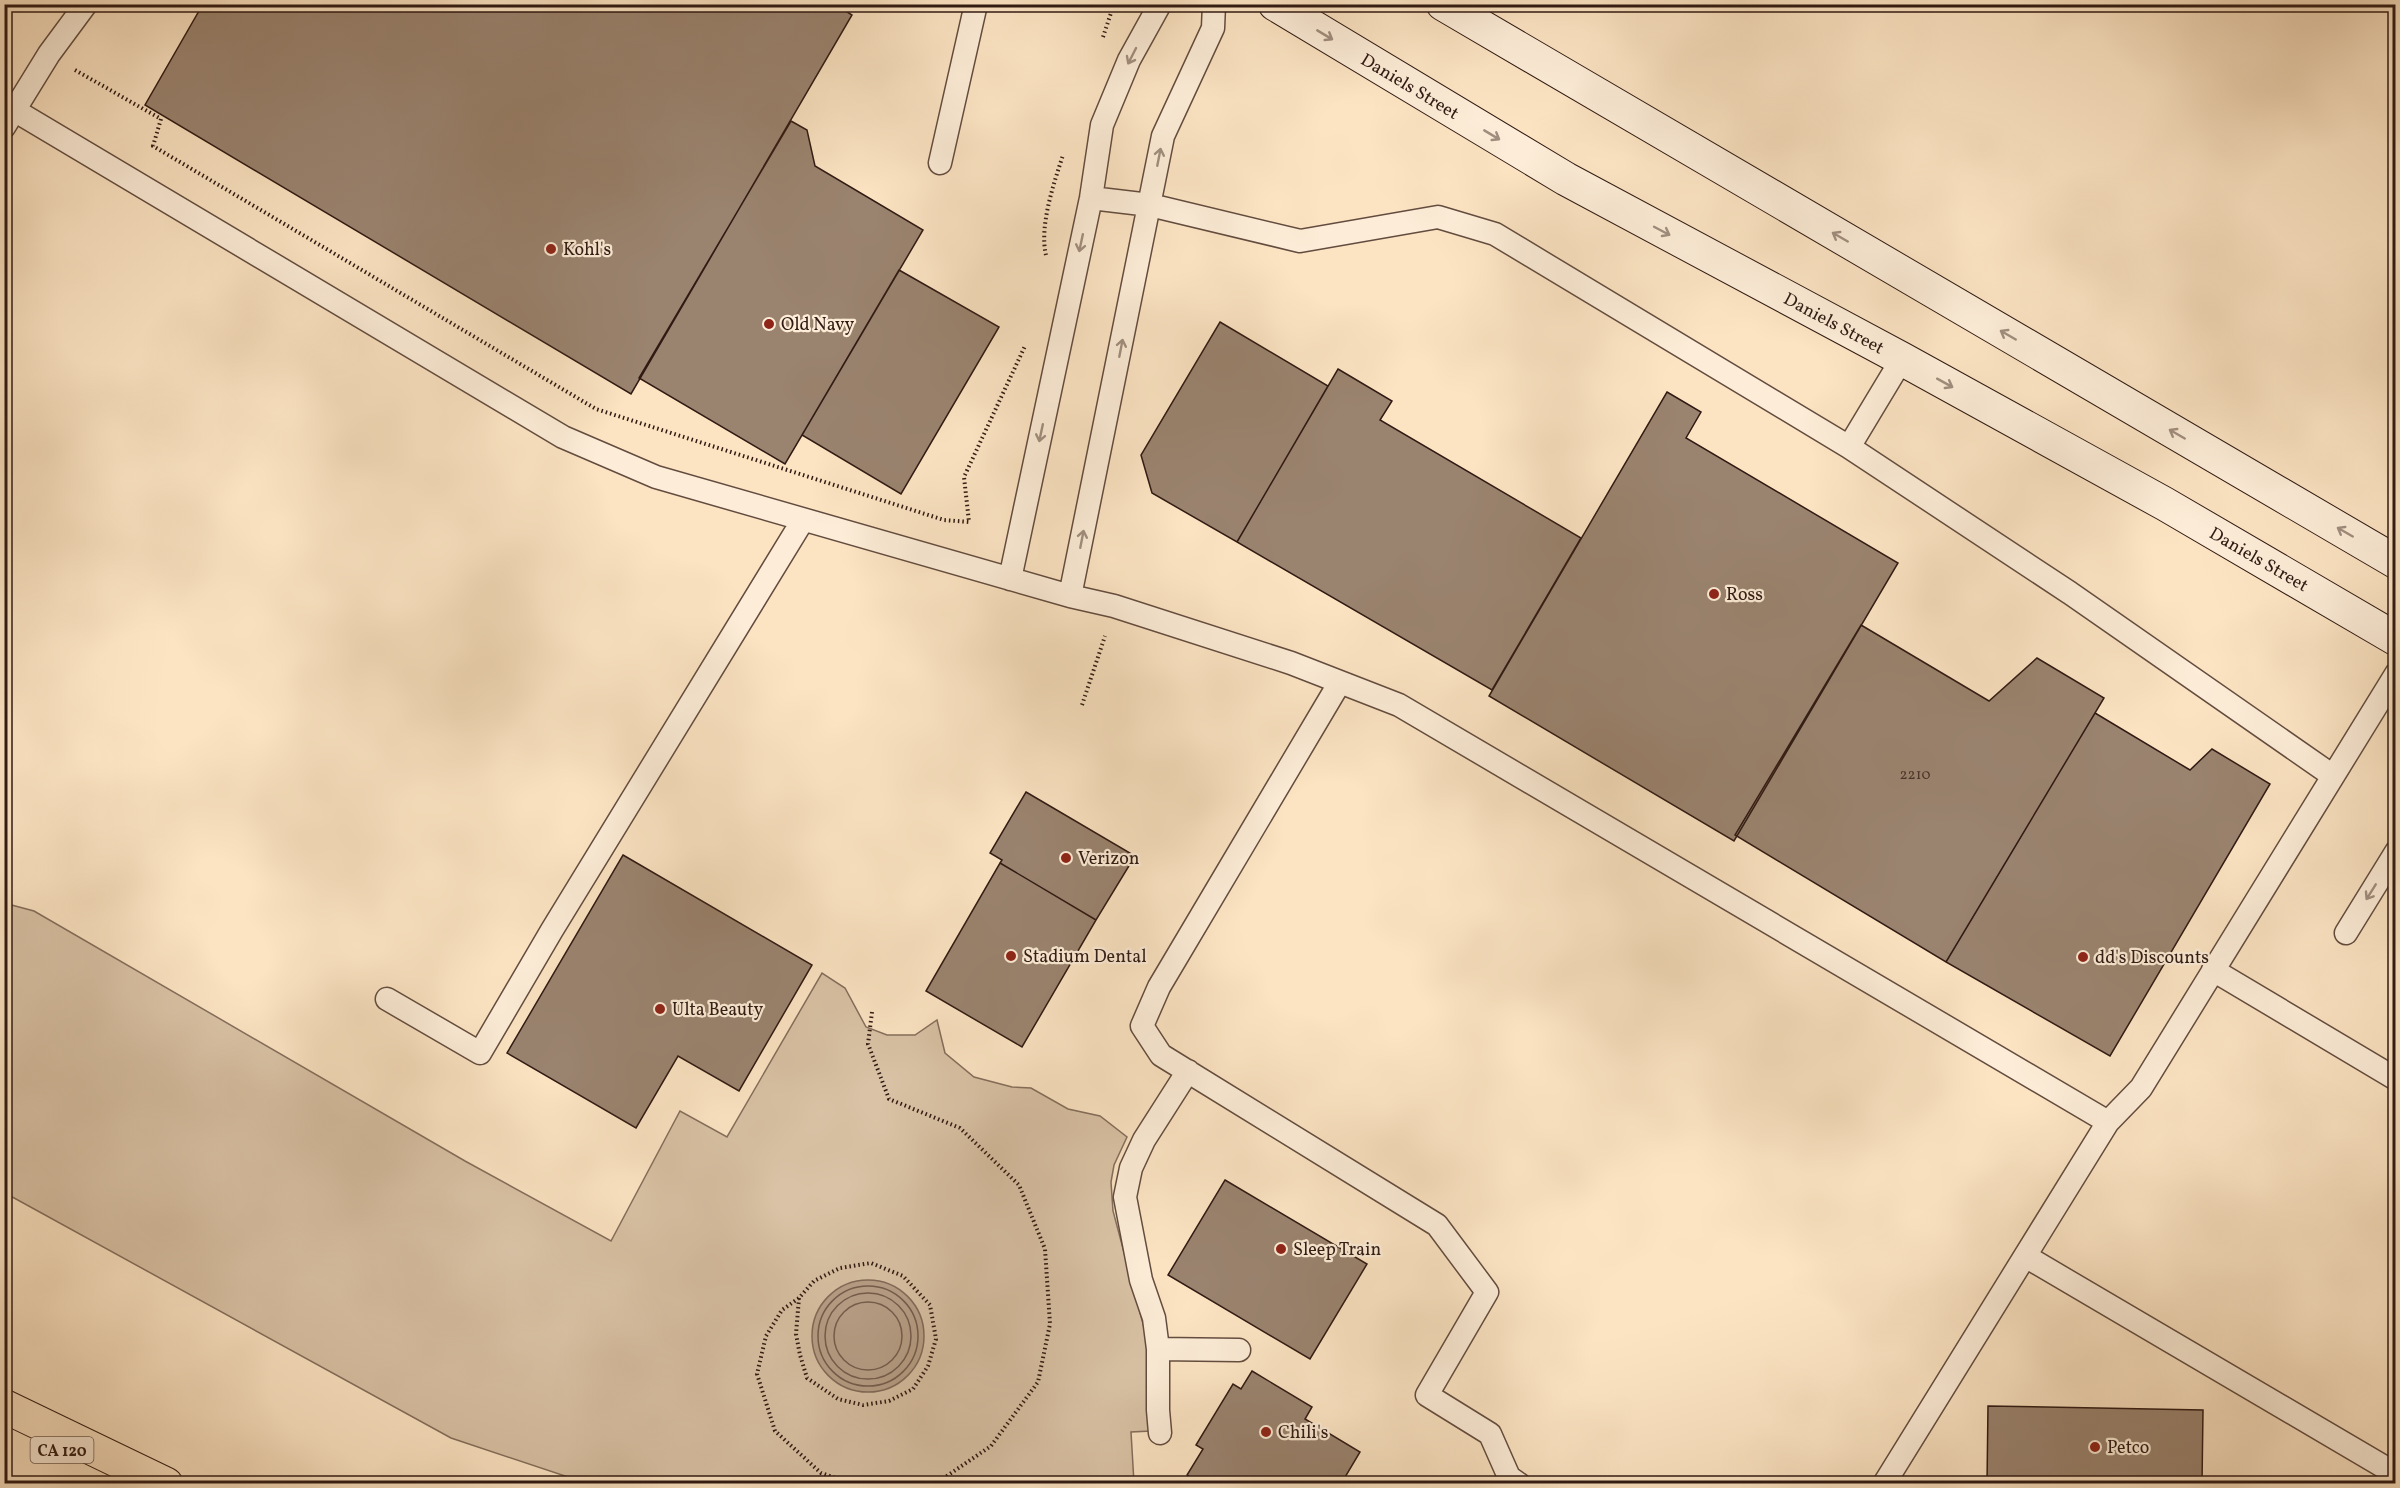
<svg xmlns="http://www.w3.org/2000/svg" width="2400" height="1488" viewBox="0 0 2400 1488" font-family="Vollkorn,serif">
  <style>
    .green { fill: #d9c2a5; stroke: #846e5c; stroke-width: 1.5 }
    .water { fill: #b79f87; stroke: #816a59; stroke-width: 1.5 }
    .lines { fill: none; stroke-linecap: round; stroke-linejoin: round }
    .shore { stroke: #745c4d; stroke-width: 1.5 }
    .building { fill: #9a836f; stroke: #301a13; stroke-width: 1.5 }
    .lane-casing { stroke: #634c3f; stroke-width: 25 }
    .secondary-casing { stroke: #301a13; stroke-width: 35 }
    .highway-casing { stroke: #301a13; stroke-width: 35 }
    .path { stroke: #301a13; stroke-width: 4; stroke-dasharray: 1.5 3; stroke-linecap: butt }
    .lane { stroke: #fdedd8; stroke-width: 22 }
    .secondary { stroke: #fdedd8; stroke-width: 33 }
    .highway { stroke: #fce4c3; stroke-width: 33 }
    .oneway { stroke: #a18e7f }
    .poi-dot { fill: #8f2418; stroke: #fdedd8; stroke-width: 2 }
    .labels { text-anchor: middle; stroke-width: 4.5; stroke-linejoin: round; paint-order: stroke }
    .number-label { font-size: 15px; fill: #4a342a }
    .shield { fill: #fdedd8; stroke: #6e594e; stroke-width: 1.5 }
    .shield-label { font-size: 16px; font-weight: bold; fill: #301a13 }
    .street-label { font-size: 18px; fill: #301a13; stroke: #fdedd8 }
    .poi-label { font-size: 18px; fill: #301a13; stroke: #fdedd8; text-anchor: start }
  </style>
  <rect width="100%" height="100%" fill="#fce4c3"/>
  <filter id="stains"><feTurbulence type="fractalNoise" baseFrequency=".00333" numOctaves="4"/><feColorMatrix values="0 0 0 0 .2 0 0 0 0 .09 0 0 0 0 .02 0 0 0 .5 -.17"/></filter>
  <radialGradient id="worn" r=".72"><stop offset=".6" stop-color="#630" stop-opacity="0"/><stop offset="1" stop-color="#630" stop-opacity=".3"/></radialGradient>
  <!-- green -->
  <path class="green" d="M4,903l30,8 431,250 146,80 69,-130 47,26 95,-164 23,15 21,39 21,8h28l22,-15 8,33 29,24 38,10 19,1 37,21 32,7 27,21 -13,28 -3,17 2,29 33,124 5,96 -20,1 3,51h-548l-135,-45 -446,-245z"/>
  <!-- water -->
  <path class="water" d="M812 1336a56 56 0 1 1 112 0a56 56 0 1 1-112 0Z"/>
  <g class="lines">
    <!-- shore -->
    <path class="shore" d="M818 1336a50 50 0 1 1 100 0a50 50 0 1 1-100 0Z
      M825 1336a43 43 0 1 1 86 0a43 43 0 1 1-86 0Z
      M834 1336a34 34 0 1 1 68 0a34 34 0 1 1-68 0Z"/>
  </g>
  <!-- building -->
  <path class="building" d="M203,4h632l17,11 -221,379 -486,-289z
    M791,121l16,9 8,36 108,64 -138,234 -146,-86z
    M899,270l100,57 -98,167 -99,-59z
    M1220,322l108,64 -91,156 -85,-49 -11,-38z
    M1338,369l54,32 -12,19 201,118 -89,152 -255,-148z
    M1667,392l34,20 -15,26 212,125 -164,278 -245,-145z
    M1861,625l128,76 48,-43 67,40 -158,264 -211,-127z
    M2095,713l95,57 22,-21 58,35 -160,272 -164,-94z
    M1026,792l109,64 -39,64 -96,-57 2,-3 -12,-7z
    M623,855l189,110 -73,126 -61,-35 -42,72 -129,-75z
    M1000,863l96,57 -74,127 -96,-56z
    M1225,1180l142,84 -57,95 -142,-84z
    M1252,1371l60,36 -7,12 55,33 -19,32h-140l-14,-9 16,-26 -7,-4 37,-61 8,5z
    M1988,1406l215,4 -1,74h-215z"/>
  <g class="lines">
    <defs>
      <path id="lane" d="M14,110l549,327 93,40 414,119 44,10 177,57 108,42 709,417
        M4,127l45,-73 37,-50
        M940,163l36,-159
        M1091,198l59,7 150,36 138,-24 57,17 354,213 221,146 263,183
        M1849,447l53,-88
        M1010,579l81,-381 11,-73 27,-65 31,-56
        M1070,596l93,-460 50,-108 1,-24
        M1340,682l-181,305 -17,39 19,29 276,170 50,67 -60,103 63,39 19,43 10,7
        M2346,933l50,-81
        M2213,970l183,109
        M387,999l93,54 72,-123 251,-410
        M2025,1256l371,218
        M1158,1349l81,1
        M1160,1433l-2,-23v-61l-4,-31 -13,-38 -16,-83 6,-29 13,-28 44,-69
        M1884,1484l224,-362 33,-34 255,-414"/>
      <path id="secondary" d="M1275,4l291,175 336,180 263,145 231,135
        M1443,4l953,558"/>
      <path id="highway" d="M4,1406l162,78"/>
    </defs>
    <!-- lane casing -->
    <use href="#lane" class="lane-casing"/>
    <!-- secondary casing -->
    <use href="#secondary" class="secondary-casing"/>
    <!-- highway casing -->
    <use href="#highway" class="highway-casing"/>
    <!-- path -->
    <path class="path" d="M1103,37l11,-33
      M75,70l86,49 -8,27 443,263 348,111 25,2 -5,-45 61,-131
      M1046,255c-7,-29 8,-72 17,-100
      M1082,705l23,-69
      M872,1012l-4,32 21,55 71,29 59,57 26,64 5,75 -12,58 -47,64 -56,38
      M799,1298l-3,36 4,21 7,23 31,21 25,6 26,-4 24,-12 15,-23 8,-27 -6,-34 -27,-29 -32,-13 -31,5 -26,13 -15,17 -17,12 -16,26 -9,38 18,57 46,42 32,11"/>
    <!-- lane -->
    <use href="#lane" class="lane"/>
    <!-- secondary -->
    <use href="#secondary" class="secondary"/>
    <!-- highway -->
    <use href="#highway" class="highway"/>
  </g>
  <!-- one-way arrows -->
  <defs><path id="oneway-shaft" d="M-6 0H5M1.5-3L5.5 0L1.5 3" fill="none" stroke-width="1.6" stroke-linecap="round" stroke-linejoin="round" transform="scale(1.5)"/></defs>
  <g class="oneway">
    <use href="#oneway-shaft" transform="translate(1325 35) rotate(31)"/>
    <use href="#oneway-shaft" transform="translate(1132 56) rotate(117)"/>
    <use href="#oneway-shaft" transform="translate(1492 135) rotate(31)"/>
    <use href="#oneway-shaft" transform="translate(1159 157) rotate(-79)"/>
    <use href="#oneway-shaft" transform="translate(1662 231) rotate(28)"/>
    <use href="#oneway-shaft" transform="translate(1840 237) rotate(-150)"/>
    <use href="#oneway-shaft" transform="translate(1081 243) rotate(102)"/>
    <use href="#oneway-shaft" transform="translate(2008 335) rotate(-150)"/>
    <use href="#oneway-shaft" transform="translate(1121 348) rotate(-79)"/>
    <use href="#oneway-shaft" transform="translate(1945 383) rotate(29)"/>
    <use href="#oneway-shaft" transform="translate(1041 433) rotate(102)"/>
    <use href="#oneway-shaft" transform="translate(2177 434) rotate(-150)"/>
    <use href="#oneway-shaft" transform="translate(2345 532) rotate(-150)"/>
    <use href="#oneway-shaft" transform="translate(1082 539) rotate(-79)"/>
    <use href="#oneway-shaft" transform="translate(2371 892) rotate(122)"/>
  </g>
  <!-- markers -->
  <g class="poi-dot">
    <circle cx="551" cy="249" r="6"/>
    <circle cx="769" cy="324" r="6"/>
    <circle cx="1714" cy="594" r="6"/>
    <circle cx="1066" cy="858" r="6"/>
    <circle cx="1011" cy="956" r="6"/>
    <circle cx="2083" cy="957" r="6"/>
    <circle cx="660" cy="1009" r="6"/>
    <circle cx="1281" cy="1249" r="6"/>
    <circle cx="1266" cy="1432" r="6"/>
    <circle cx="2095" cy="1447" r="6"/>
  </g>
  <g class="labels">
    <!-- number labels -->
    <g class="number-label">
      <text x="1915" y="779">2210</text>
    </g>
    <!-- shield labels -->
    <rect class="shield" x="30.5" y="1437" width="63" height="26" rx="4.5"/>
    <g class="shield-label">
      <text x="62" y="1456">CA 120</text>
    </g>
    <!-- street labels -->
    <g class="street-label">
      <text transform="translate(1410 86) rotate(31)" y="6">Daniels Street</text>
      <text transform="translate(1834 323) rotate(28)" y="6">Daniels Street</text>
      <text transform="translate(2259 559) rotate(30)" y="6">Daniels Street</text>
    </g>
    <!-- poi labels -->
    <g class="poi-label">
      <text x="563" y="255">Kohl's</text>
      <text x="781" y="330">Old Navy</text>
      <text x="1726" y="600">Ross</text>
      <text x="1078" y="864">Verizon</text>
      <text x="1023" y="962">Stadium Dental</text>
      <text x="2095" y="963">dd's Discounts</text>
      <text x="672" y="1015">Ulta Beauty</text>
      <text x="1293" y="1255">Sleep Train</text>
      <text x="1278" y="1438">Chili's</text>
      <text x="2107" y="1453">Petco</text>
    </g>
  </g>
  <!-- margin -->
  <rect width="2400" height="1488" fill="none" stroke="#fce4c3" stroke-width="24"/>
  <rect x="6" y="6" width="2388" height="1476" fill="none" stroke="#301a13" stroke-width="3"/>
  <rect x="12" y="12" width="2376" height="1464" fill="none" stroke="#301a13" stroke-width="1.5"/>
  <rect width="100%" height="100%" filter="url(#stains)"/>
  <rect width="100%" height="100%" fill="url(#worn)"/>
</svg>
